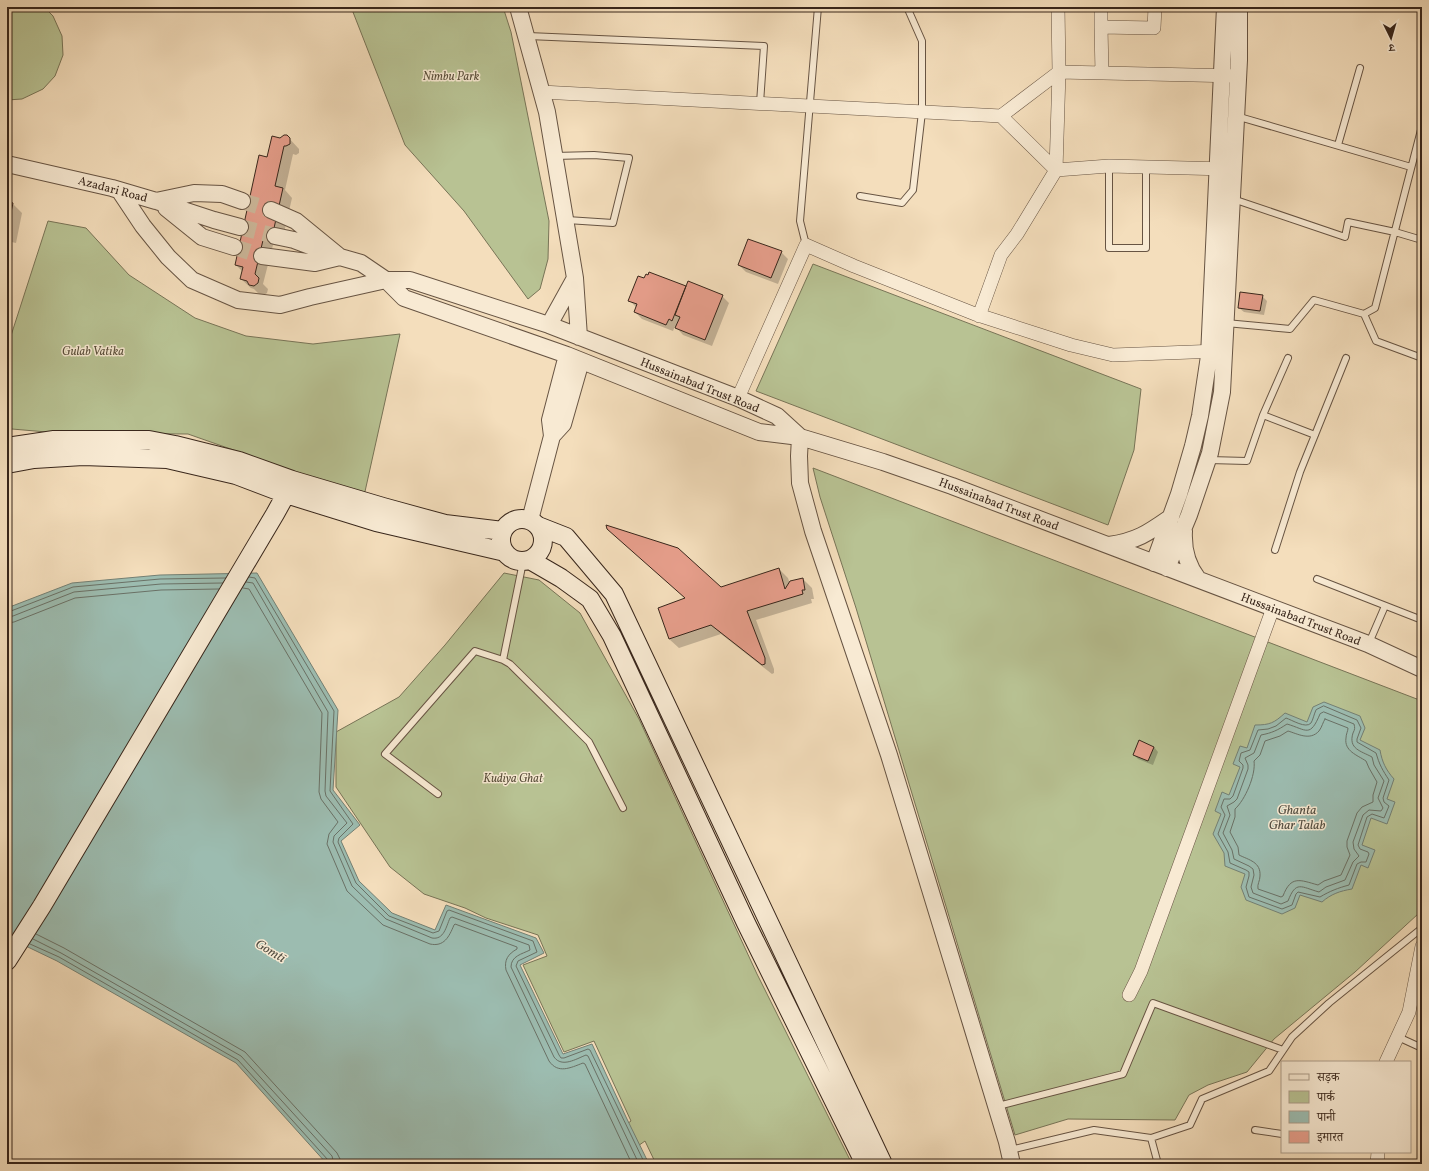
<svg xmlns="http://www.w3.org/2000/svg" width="1429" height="1171" viewBox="0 0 1429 1171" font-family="Vollkorn,'Noto Serif Devanagari',serif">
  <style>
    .green { fill: #b8c293; stroke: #787457 }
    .water { fill: #9cbcb0; stroke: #748074 }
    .shadow { fill: #0003 }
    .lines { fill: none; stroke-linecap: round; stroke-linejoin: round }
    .shore { stroke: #6a7166; stroke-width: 1 }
    .building { fill: #e69e8b; stroke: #38261b }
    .tertiary-tunnel { stroke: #ceb99c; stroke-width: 16; stroke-dasharray: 16 8; stroke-linecap: butt }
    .service-casing { stroke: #675443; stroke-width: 8 }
    .minor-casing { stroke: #675443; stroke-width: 14 }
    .tertiary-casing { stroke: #675443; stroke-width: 18 }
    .secondary-casing { stroke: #38261b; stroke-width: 20 }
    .service { stroke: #f8ead3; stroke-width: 6 }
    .minor { stroke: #f8ead3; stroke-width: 13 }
    .tertiary { stroke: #f8ead3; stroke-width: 16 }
    .secondary { stroke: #f8ead3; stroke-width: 18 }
    .labels { text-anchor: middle; stroke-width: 3; stroke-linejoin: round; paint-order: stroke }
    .park-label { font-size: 12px; font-style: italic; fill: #584d39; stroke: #f8ead3 }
    .street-label { font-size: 12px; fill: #38261b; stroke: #f8ead3 }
    .water-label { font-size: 13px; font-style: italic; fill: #514c40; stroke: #f8ead3 }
  </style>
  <rect width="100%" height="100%" fill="#f4debc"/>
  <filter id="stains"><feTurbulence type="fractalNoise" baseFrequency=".005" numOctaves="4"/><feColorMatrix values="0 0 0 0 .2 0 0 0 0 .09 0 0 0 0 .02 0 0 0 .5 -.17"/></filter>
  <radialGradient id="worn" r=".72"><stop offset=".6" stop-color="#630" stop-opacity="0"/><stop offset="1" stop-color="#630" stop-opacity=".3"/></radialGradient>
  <!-- green -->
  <path class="green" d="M7,7h37l9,9 9,20 1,19 -8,21 -12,13 -21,10 -15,1z
    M351,7h152l8,25 38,189 -1,38 -8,30 -12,10 -64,-88 -59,-66z
    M48,221l38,7 43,47 66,43 51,18 67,8 87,-10 -36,162 -176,-62 -130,-1 -46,-4 -5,-3v-78z
    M813,264l328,125 -7,61 -26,75 -352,-134z
    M813,468l609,233v204l-4,9 -63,58 -81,67 -27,33 -39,13 -19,10 -14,25 -107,-1 -53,16 -159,-527 -36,-111z
    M504,573l35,7 41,33 59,106 118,255 95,190h-196l-11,-23 -17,12 -12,-21 15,-11 -37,-80 -30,11 -41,-87 24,-9 -9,-21 -52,-17 -21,-10 -41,-14 -34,-27 -54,-80v-55l63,-35 46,-52z"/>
  <!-- water -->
  <path class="water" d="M257,573l81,137 -5,80 27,35 -19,16 18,40 33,32 43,17 11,-25 90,33 8,15 -24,12 43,89 29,-10 34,73 23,47h-322l-91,-101 -179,-102 -50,-24v-329l65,-25 88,-8z
    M1324,702l36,14 5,12 -5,12 20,10c2,12 6,20 14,29l-7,20 8,3 -8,22 -16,-6 -9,27 13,5 -7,18 -7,-3 -9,24c-12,2 -21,5 -30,13l-22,-7 -5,13 -13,6 -36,-14 -5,-13 4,-13 -20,-8 -1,-13 -11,-19 8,-20 -6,-3 7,-19 7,3 11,-28 -7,-3 7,-18 7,2 8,-23c15,0 19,-2 30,-12l22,9 6,-15z"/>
  <!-- shadow -->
  <path class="shadow" d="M287,136l12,13v4l-3,2 -3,-1 -8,36 7,8 -11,48 -8,-1 -10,39 5,5 -1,4 -3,2h-4l-6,-6 -3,-1 -10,-9 2,-7 -7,-7 32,-107 12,-19z
    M7,202l6,2 9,9 -6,30 -9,-2z
    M781,252l7,7 -10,25 -32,-12 -7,-7z
    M650,273l36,15 36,8 7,7 -17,43 -29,-11 -8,-9 -2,5 -31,-12 -7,-7 1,-5 -7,-7z
    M1262,296l5,5 -3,14 -20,-3 -5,-4z
    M779,569l9,9 2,6 13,-5 9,9 2,11h-3l1,4 -56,17 18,49v4l-2,1 -51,-40 -42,14 -10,-9 51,-51z
    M1154,747l4,5 -5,13 -15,-6 -4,-4z"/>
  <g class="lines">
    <!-- shore -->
    <path class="shore" d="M249,577l6,1 79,133 -4,80 23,33 -14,14 -1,4 18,41 33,33 44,17 6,-2 8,-20 2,-1 84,31 4,11 -19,9 -2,5 43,89 2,3h3l24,-9 2,1 55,114
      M246,582l7,1 75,129 -3,79 1,5 21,27 -13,13 -1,6 19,44 34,33 46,19c12,2 14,-11 18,-20l2,-1 77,28 1,5c-8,4 -19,6 -19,17l43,90c8,11 22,2 32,-2l2,1 51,108
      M243,588l6,1 73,124 -3,79 2,7 17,23 -9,12 -2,10 20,47 36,34 47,19c14,3 19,-7 24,-19l1,-1 62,23v2c-9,5 -13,11 -11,21l43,91c9,13 21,7 34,2l2,1 47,100
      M7,612l4,-1 62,-24 87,-8 66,-1
      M7,617l6,-1 61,-24 87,-8 62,-1
      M7,623l7,-1 61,-24 86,-8 58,-1
      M1324,706l33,14 4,8 -4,11v3l19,11c3,11 7,18 13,27l-6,18 1,4 5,4 -5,12 -12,-4 -5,3 -9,28 2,4 8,3 1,2 -3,8h-5l-4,2 -8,21c-11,3 -19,6 -29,12l-22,-5 -2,2 -4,11 -10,4 -33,-12 -3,-10 3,-11v-4l-3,-2 -16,-7 -2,-11 -10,-18 7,-19 -4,-8 3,-8h6l3,-3 10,-28v-3l-4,-4 2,-8 9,-3 8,-20 10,-1 8,-3 10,-8c6,2 20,11 25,5 2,-3 3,-9 5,-13z
      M1324,712l30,12c1,4 1,5 -1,9 -5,16 8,18 19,24l2,8 10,16 -6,17 5,10 -2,3 -12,-1 -6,5 -10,27 1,7 5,7 -6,6 -8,18 -19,7 -7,5c-18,-5 -23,-12 -31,9l-7,3 -28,-11 -2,-6 3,-12 -1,-6 -4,-3 -15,-7 -2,-9 -9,-17 7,-18 -3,-9 7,-4 3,-3 11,-30v-4l-3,-7 9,-5 7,-18c11,-2 17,-5 26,-11 20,6 23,14 33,-10z
      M1325,719l23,9c0,3 -2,6 -2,10 -2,13 11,17 20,23l3,7 8,14 -4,13v7l-11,5 -5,6 -10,28v6l3,8 -9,20 -17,6 -6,4c-18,-5 -27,-10 -35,11l-2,1 -23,-8c-1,-5 2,-8 2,-13 1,-14 -11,-16 -21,-21l-1,-8 -8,-15 5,-15v-8c10,-9 21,-34 19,-48l6,-6 5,-14 15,-5 8,-5c10,3 22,10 31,0 3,-4 4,-9 6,-12z
      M36,934l28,14 181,104 92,101 3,6v5
      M33,939l28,14 180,103 91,100 2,8
      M30,944l29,13 179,103 90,100 1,4"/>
  </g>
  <!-- building -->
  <path class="building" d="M284,135h3l3,3v6l-4,2h-2l-9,40 8,2 -11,49 -8,-1 -9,38 4,4 -1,5 -4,3 -5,-1 -2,-4 -7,-2 3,-12 -8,-2 24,-110 8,2 5,-21 8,2z
    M7,201l6,2 -6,28z
    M748,239l34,12 -11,27 -33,-13z
    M649,272l37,14 -14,35 -3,-2 -3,6 -32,-13 3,-8 -9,-3 10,-25 6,2 2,-4 2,1z
    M688,281l35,14 -18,45 -30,-12 5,-11 -5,-2z
    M1240,292l23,3 -3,16 -22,-3z
    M606,525l72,23 43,39 58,-19 6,21 5,-8 13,-3 2,12h-3l1,4 -56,17 18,47v6l-3,1 -51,-40 -42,14 -11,-31 27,-10 -78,-69z
    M1139,740l15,7 -6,14 -15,-6z"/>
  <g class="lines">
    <!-- tertiary-tunnel -->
    <path class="tertiary-tunnel" d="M242,201l29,9
      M240,227l35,9
      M234,247l28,9"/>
    <defs>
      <path id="service" d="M528,36l236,10 -4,57
        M1236,116l175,51
        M1338,145l22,-77
        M554,156l40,-1 35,3 -16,65 -46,-3
        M1109,166v82h37v-81
        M860,196l42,7 11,-13 9,-78v-71l-15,-34
        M1233,199l112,38 3,-15 47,10 27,8
        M806,245l-6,-24 18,-214
        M1364,314l12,27 46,17
        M1226,323l64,6 24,-29 50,14 11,-6 47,-182
        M1263,415l52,20
        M1209,460l38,1 16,-46 25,-57
        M1275,550l25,-78 46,-114
        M523,562l-20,98 7,4 79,78 34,66
        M1317,579l105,41
        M1369,643l16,-37
        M438,794l-53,-40 90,-103 28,9
        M1398,1037l24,11
        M998,1106l125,-32 30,-71 130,47
        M1255,1130l27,4
        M1151,1138l7,26
        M1010,1150l84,-20 57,8 39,-13 12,-26 67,-28 23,-34 37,-34 93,-75"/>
      <path id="minor" d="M1101,7v20l53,1 1,-21
        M1101,27l1,46
        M541,92l460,24 58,-44 179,4
        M1001,116l55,54 53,-4 118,3
        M979,316l22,-61 16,-21 39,-64 3,-98 -1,-65
        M738,398l68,-153 48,21 121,48 96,31 42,10 105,-4
        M1129,995l12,-24 132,-363
        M1386,1062l23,-50 13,-66
        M1377,1164l1,-12"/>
      <path id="tertiary" d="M518,7l29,105 28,166 4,59
        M7,164l105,24 44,13 58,19 26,7
        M119,190l24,36 25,31 24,23 46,20 42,5 30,-8 76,-17h24l139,45 189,73 39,18 23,21 83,25 69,24 416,158 54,25
        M156,201l38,-8 28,1 20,7
        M166,208l36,29 32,10
        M271,210l25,11 44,36 21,6 25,17 18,18 163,57 192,77 41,5
        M275,236l19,4 37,14
        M262,256l53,7 25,-6
        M549,325l26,-47
        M552,436l11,-12 18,-63
        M800,437l-1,19 1,27 13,48 76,224 81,265 37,122 5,22
        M530,520l22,-84 -2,-16 17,-65
        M1184,531c-1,18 3,34 14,48
        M1109,545c28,-4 39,-12 62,-28
        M1154,563l25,-69 14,-48 7,-30 9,-60 16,-349
        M1167,568l22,-53 21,-62 12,-61 17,-332v-53"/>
      <path id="secondary" d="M7,447l47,-7h95l26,5 64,16 53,19 91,27 62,17 58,7
        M7,464l27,-5 49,-3 84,3 69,16 50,19 90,28 129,30
        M501 540a21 21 0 1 1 42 0a21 21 0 1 1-42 0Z
        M538,526l28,11 48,57 269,570
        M530,560l31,18 29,21 22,37 134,287 119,241
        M7,961l35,-55 233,-392 11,-20 6,-14"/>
    </defs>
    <!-- service casing -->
    <use href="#service" class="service-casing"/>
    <!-- minor casing -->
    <use href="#minor" class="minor-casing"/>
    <!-- tertiary casing -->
    <use href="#tertiary" class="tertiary-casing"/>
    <!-- secondary casing -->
    <use href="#secondary" class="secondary-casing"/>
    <!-- service -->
    <use href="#service" class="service"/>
    <!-- minor -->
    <use href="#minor" class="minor"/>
    <!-- tertiary -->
    <use href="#tertiary" class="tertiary"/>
    <!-- secondary -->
    <use href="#secondary" class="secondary"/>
  </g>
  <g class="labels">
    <!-- park labels -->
    <g class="park-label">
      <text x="451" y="80">Nimbu Park</text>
      <text x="93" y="355">Gulab Vatika</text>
      <text x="513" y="782">Kudiya Ghat</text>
    </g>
    <!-- street labels -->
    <g class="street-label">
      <text transform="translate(113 189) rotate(15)" y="4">Azadari Road</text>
      <text transform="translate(700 385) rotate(22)" y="4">Hussainabad Trust Road</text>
      <text transform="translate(999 504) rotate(21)" y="4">Hussainabad Trust Road</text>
      <text transform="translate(1301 619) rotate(21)" y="4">Hussainabad Trust Road</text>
    </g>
    <!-- water labels -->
    <g class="water-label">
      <text x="1297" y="814">Ghanta<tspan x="1297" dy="15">Ghar Talab</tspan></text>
      <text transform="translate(271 950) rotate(31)" y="5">Gomtī</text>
    </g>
  </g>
  <!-- margin -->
  <rect width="1429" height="1171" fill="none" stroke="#f4debc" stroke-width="24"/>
  <rect x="8" y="8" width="1413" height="1155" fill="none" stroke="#38261b" stroke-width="2"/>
  <rect x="12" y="12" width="1405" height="1147" fill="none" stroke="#38261b"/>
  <!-- legend -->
  <rect x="1281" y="1061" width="130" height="92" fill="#f8ead3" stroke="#ab9c89"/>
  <rect x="1289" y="1074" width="20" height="6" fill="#f8ead3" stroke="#ab9c89"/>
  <text x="1317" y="1081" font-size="12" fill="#38261b">सड़क</text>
  <rect x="1289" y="1091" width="20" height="12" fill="#b8c293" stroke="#ab9c89"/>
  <text x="1317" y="1101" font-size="12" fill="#38261b">पार्क</text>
  <rect x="1289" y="1111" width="20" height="12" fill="#9cbcb0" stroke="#ab9c89"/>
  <text x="1317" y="1121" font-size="12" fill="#38261b">पानी</text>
  <rect x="1289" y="1131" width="20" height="12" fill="#e69e8b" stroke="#ab9c89"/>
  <text x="1317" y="1141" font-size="12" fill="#38261b">इमारत</text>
  <!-- north arrow -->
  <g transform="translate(1391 38) rotate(175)" stroke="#f8ead3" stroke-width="3" paint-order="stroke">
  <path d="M0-3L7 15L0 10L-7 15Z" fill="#38261b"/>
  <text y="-6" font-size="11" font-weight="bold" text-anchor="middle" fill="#38261b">उ</text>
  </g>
  <rect width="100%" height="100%" filter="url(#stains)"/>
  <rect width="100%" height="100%" fill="url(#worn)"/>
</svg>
